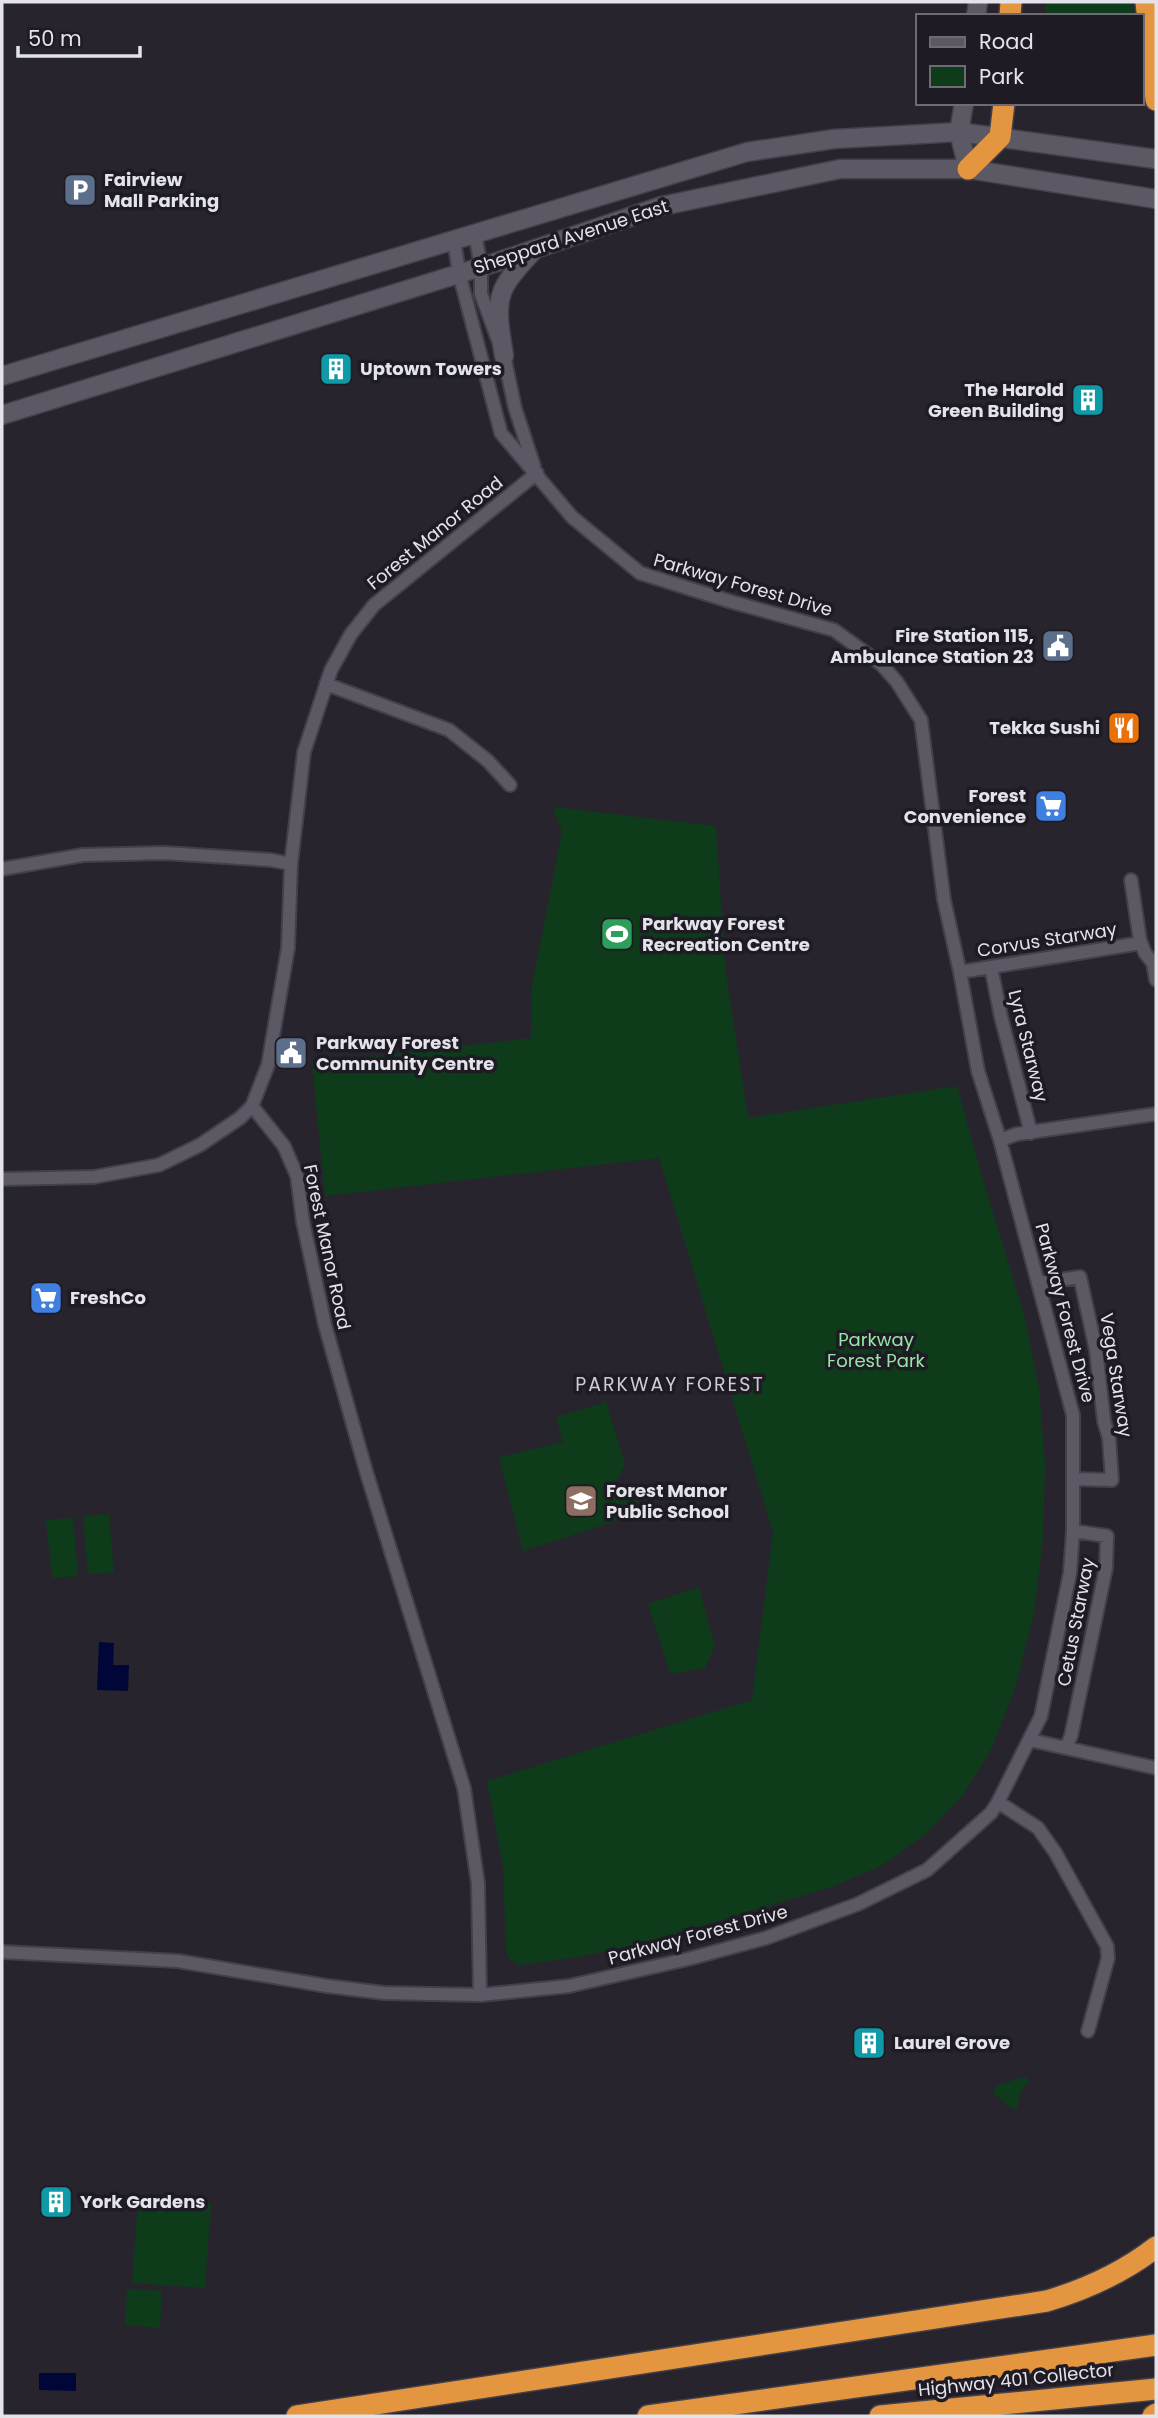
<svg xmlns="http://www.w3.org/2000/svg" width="1158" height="2418" viewBox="0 0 1158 2418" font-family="Poppins,sans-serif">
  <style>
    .green { fill: #0e3c1b }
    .water { fill: #000738 }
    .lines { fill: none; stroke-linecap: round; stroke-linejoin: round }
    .street-casing { stroke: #434049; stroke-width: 16 }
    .secondary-casing { stroke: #434049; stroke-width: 21 }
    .highway-casing { stroke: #434049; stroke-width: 24 }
    .street { stroke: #5c5964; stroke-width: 12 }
    .secondary { stroke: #5c5964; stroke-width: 18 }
    .highway { stroke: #e49540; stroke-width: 21 }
    .labels { text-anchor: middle; stroke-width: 7; stroke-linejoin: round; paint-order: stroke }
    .poi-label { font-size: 18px; font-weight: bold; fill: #e5e3ea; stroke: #1e1b24; text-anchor: start }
    .street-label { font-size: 18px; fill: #e5e3ea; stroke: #1e1b24 }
    .park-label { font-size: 18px; fill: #94e8a4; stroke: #1e1b24 }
    .neighbourhood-label { font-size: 19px; letter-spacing: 2px; fill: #cfcbd8; stroke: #1e1b24 }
  </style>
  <rect width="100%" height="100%" fill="#27242e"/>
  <!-- green -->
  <path class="green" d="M1046,2h86l2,14h-88z
    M553,807l163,19 9,141 23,151 209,-32 26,94 41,134 15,75 6,76 -2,74 -9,74 -18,72 -24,63 -29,47 -37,39 -45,32 -49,21 -192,57 -62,13 -58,8 -10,-5 -4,-9 -3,-85 -16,-85 265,-81 21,-168 -114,-374 -334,38 -13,-133 219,-25 1,-53 30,-153z
    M606,1402l19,62 -9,19 2,8 14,-5 9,27 -118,38 -24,-94 64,-15 -7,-25z
    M109,1514l5,58 -26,2 -5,-58z
    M73,1518l5,58 -26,2 -6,-58z
    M699,1587l16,59 -10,22 -35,6 -22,-70z
    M1024,2077l5,3 -10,15 -1,13 -6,1 -20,-18 7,-6z
    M138,2199l73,4 -6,85 -73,-5z
    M127,2289l35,2 -2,37 -35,-3z"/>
  <!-- water -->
  <path class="water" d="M99,1642l15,1 -1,22h16l-1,26 -31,-1z
    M39,2373h37v18l-37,-1z"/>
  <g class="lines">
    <defs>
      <path id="street" d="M475,234l6,32v28l23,62 11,52 19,58
        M326,684l123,46 39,31 22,24
        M2,869l81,-14 81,-2 107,7 20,4
        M1131,880l9,60 5,13 8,10 3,17
        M991,967l10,50 30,116
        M960,972l181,-29
        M1000,1140l17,-6 139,-20
        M2,1179l92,-2 65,-12 41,-20 40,-27 12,-12
        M1039,1283l41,-6 16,73 8,71 5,17 3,42 -38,-1
        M1030,1740l126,28
        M1066,1748l5,-12 35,-168 1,-32 -34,-5
        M998,1802l40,26 17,24 52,94 1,12 -20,73
        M2,1952l176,9 149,25 57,7 96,2 89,-9 119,-27 78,-21 92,-34 69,-34 64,-57 7,-11 43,-86 29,-143 3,-42v-116l-73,-275 -22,-69 -18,-99 -16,-72 -23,-180 -24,-38 -16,-18 -47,-34 -102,-28 -92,-29 -68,-56 -71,-84 -42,-160 -5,-33
        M480,1995l-2,-111 -14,-96 -98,-317 -41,-146 -22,-103 -6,-46 -13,-30 -32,-40 16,-41 20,-117 3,-84 13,-112 27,-82 20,-36 23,-29 163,-132"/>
      <path id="secondary" d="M976,16l2,-14
        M964,103l-5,29 9,37
        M504,356c-3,-23 -11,-51 2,-72 7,-12 19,-24 29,-35
        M2,376l745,-224 87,-13 125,-7 197,27
        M2,415l492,-152 168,-57 178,-37h128l188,30"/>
      <path id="highway" d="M1146,2l10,98
        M1010,16l1,-14
        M968,169l32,-32 4,-34
        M297,2416l750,-115c40,-12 77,-29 109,-54
        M648,2416l508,-71
        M880,2416l276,-27
        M1153,2416l3,-2"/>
    </defs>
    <!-- street casing -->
    <use href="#street" class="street-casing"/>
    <!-- secondary casing -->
    <use href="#secondary" class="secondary-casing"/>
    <!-- highway casing -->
    <use href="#highway" class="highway-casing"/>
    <!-- street -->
    <use href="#street" class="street"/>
    <!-- secondary -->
    <use href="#secondary" class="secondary"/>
    <!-- highway -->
    <use href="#highway" class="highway"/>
  </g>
  <!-- icons -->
  <defs>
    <symbol id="parking-square" viewBox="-11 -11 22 22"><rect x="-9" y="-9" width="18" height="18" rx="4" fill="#5c6f8a" stroke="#1e1b24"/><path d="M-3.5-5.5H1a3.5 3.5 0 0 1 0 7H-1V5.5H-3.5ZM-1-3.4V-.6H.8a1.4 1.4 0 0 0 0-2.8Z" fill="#fff"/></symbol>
    <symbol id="building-square" viewBox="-11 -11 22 22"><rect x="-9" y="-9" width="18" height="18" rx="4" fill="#0f9aa8" stroke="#1e1b24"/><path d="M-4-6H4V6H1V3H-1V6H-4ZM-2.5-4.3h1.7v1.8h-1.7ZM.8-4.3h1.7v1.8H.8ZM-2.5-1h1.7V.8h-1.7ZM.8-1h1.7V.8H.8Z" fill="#fff"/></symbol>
    <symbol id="civic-square" viewBox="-11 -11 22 22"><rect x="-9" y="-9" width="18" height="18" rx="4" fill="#5c6f8a" stroke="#1e1b24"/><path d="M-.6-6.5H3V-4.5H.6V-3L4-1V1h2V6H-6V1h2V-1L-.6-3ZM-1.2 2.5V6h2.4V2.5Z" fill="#fff"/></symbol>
    <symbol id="restaurant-square" viewBox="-11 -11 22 22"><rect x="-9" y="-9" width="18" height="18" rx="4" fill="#e8710a" stroke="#1e1b24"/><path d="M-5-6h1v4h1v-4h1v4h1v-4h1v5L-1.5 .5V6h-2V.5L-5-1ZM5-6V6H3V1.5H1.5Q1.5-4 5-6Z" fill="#fff"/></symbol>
    <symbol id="supermarket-square" viewBox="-11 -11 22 22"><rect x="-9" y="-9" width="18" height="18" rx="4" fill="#3f7fe0" stroke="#1e1b24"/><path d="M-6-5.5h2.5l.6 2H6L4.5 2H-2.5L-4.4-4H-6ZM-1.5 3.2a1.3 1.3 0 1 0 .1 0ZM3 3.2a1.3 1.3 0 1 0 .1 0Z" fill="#fff"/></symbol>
    <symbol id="stadium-square" viewBox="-11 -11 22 22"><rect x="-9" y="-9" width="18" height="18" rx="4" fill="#2e9e5b" stroke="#1e1b24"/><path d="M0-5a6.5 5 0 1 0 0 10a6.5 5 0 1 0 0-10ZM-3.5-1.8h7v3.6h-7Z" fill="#fff"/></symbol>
    <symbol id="school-square" viewBox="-11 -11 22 22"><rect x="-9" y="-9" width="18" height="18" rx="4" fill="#8d6e63" stroke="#1e1b24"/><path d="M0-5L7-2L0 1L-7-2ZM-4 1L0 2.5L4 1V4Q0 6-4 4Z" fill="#fff"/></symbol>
  </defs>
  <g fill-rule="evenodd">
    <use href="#parking-square" x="61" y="171" width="38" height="38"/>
    <use href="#building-square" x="317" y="350" width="38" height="38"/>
    <use href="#building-square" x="1069" y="381" width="38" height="38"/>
    <use href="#civic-square" x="1039" y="627" width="38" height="38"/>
    <use href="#restaurant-square" x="1105" y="709" width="38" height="38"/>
    <use href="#supermarket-square" x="1032" y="787" width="38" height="38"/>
    <use href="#stadium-square" x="598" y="915" width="38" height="38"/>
    <use href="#civic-square" x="272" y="1034" width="38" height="38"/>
    <use href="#supermarket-square" x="27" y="1279" width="38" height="38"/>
    <use href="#school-square" x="562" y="1482" width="38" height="38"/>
    <use href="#building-square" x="850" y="2024" width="38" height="38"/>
    <use href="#building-square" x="37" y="2183" width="38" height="38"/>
  </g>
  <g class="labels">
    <!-- poi labels -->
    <g class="poi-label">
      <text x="104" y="186">Fairview<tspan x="104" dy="21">Mall Parking</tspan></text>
      <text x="360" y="375">Uptown Towers</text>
      <text x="1064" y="396" text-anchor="end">The Harold<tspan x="1064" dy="21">Green Building</tspan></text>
      <text x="1034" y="642" text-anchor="end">Fire Station 115,<tspan x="1034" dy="21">Ambulance Station 23</tspan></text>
      <text x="1100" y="734" text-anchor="end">Tekka Sushi</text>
      <text x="1026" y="802" text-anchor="end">Forest<tspan x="1026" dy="21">Convenience</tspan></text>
      <text x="642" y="930">Parkway Forest<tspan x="642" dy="21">Recreation Centre</tspan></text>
      <text x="316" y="1049">Parkway Forest<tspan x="316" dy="21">Community Centre</tspan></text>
      <text x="70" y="1304">FreshCo</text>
      <text x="606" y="1497">Forest Manor<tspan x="606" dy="21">Public School</tspan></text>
      <text x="894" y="2049">Laurel Grove</text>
      <text x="80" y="2208">York Gardens</text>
    </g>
    <!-- street labels -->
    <g class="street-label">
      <text transform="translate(571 237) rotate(-18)" y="6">Sheppard Avenue East</text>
      <text transform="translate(435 533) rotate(-39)" y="6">Forest Manor Road</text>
      <text transform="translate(743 585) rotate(16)" y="6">Parkway Forest Drive</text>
      <text transform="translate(1047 940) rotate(-9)" y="6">Corvus Starway</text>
      <text transform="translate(1028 1046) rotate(76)" y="6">Lyra Starway</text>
      <text transform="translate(327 1247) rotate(78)" y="6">Forest Manor Road</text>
      <text transform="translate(1065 1313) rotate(75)" y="6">Parkway Forest Drive</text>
      <text transform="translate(1116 1375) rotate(81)" y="6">Vega Starway</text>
      <text transform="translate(1076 1622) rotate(-79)" y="6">Cetus Starway</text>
      <text transform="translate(698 1935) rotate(-15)" y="6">Parkway Forest Drive</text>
      <text transform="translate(1016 2380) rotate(-6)" y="6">Highway 401 Collector</text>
    </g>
    <!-- park labels -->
    <g class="park-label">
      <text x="876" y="1346">Parkway<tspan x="876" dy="21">Forest Park</tspan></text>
    </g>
    <!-- neighbourhood labels -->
    <g class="neighbourhood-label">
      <text x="670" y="1391">PARKWAY FOREST</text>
    </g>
  </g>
  <!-- border -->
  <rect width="1158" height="2418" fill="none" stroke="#e5e3ea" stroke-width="7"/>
  <!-- legend -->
  <rect x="916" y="14" width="228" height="91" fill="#1e1b24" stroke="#6e6b73" stroke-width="2"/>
  <rect x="930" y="37" width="35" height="10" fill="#5c5964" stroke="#6e6b73" stroke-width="2"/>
  <text x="979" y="49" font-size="21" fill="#e5e3ea">Road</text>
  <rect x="930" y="66" width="35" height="21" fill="#0e3c1b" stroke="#6e6b73" stroke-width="2"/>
  <text x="979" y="84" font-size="21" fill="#e5e3ea">Park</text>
  <!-- scale -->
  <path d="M18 46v10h122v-10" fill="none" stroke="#e5e3ea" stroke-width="3.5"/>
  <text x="28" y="46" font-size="21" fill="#e5e3ea" stroke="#1e1b24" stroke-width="5" paint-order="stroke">50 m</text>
</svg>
